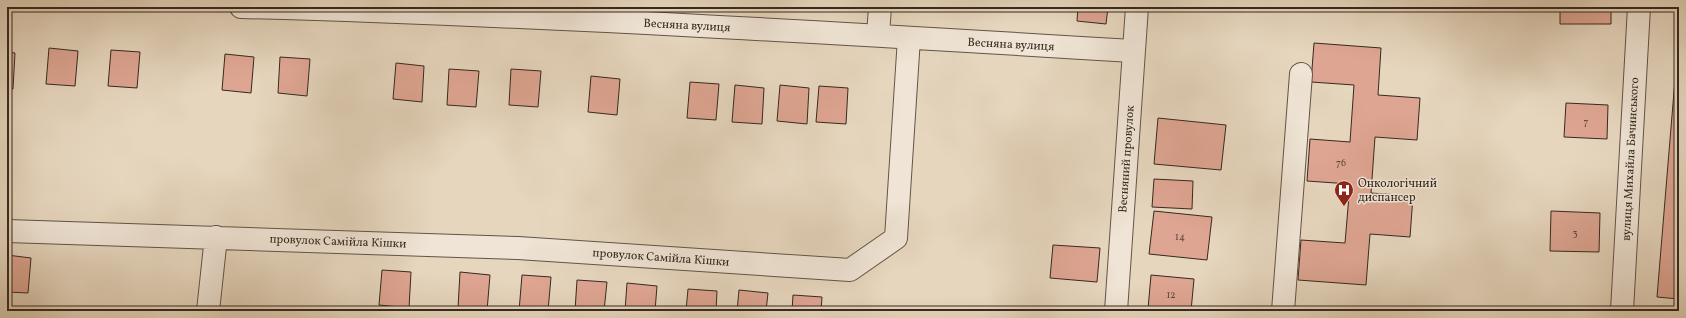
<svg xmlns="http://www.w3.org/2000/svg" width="1686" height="318" viewBox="0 0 1686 318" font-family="Vollkorn,serif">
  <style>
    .building { fill: #dea592; stroke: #36291e }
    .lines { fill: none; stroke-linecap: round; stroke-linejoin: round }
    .minor-casing { stroke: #625446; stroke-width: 24 }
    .minor { stroke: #efe4d5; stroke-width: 22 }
    .labels { text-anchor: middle; stroke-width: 3; stroke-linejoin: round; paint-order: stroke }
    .number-label { font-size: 10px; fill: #60483b }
    .street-label { font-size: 12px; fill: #36291e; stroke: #efe4d5 }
    .poi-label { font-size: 12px; fill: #36291e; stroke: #efe4d5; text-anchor: start }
  </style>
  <rect width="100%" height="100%" fill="#e6d6be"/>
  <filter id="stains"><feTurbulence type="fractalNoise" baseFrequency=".005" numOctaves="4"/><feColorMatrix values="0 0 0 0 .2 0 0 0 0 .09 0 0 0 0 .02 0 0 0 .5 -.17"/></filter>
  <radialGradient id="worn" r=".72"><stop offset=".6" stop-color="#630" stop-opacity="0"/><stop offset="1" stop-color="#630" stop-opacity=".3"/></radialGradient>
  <!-- building -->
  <path class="building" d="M1078,7h30l-2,17 -29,-3z
    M1560,7h51v17h-51z
    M1679,31v268l-22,-2z
    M1314,43l67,5 -3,47 42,3 -3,42 -42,-3 -4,56 42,3 -3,41 -40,-3 -4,51 -68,-5 3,-40 44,3 5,-59 -43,-3 3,-42 40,3 4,-57 -43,-3z
    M49,48l29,3 -3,35 -29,-2z
    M111,50l29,2 -3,36 -29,-2z
    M7,52l8,1 -2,36 -6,-1z
    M225,54l29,3 -3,36 -29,-3z
    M280,57l30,2 -3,37 -29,-3z
    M396,63l28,3 -2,36 -29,-3z
    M449,69l30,2 -3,36 -29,-2z
    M511,69l30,2 -3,36 -29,-2z
    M591,76l29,3 -3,36 -29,-3z
    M690,82l29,2 -3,36 -29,-2z
    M735,85l29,3 -2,36 -30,-2z
    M780,85l29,3 -2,36 -30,-3z
    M819,86l29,2 -2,36 -30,-2z
    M1566,103l42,2 -1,34 -43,-2z
    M1158,118l68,7 -5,45 -67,-6z
    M1154,179l39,2 -1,28 -40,-2z
    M1154,211l58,6 -5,43 -58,-6z
    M1551,211l49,2 -1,39 -49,-1z
    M1053,245l47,3 -3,34 -47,-4z
    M7,255l24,3 -3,35 -21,-1z
    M382,270l29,2 -2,36 -30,-3z
    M460,272l30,3 -3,36 -29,-3z
    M522,275l29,2 -3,34h-29z
    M1151,275l43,4 -3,32 -43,-2z
    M577,280l30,2 -3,29h-29z
    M627,283l30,3 -2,25h-30z
    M688,289l29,2 -1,20h-30z
    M739,290l29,3 -2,18h-29z
    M793,295l29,2 -1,14h-29z"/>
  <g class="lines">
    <defs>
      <path id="minor" d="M241,7c298,8 595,26 892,44
        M878,35l2,-28
        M7,231l511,17 332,22 46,-32 13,-200
        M208,311l8,-74
        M1116,311l21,-304
        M1283,311l18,-237
        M1622,311l17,-304"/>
    </defs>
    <!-- minor casing -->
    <use href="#minor" class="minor-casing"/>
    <!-- minor -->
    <use href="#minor" class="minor"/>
  </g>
  <!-- icons -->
  <defs>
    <symbol id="hospital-pin" viewBox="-11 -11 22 30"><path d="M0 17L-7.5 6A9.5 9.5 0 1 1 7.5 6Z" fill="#8f2418" stroke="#efe4d5"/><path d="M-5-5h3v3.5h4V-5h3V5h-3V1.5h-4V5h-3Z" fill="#fff"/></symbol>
  </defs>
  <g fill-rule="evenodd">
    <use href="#hospital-pin" x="1333" y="179" width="22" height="30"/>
  </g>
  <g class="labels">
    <!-- number labels -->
    <g class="number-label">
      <text x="1586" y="125">7</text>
      <text x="1341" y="166">76</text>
      <text x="1575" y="236">3</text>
      <text x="1180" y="240">14</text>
      <text x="1171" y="298">12</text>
    </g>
    <!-- street labels -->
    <g class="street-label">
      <text transform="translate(687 25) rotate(3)" y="4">Весняна вулиця</text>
      <text transform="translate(1011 44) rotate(3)" y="4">Весняна вулиця</text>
      <text transform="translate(1126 159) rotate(-86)" y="4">Весняний провулок</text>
      <text transform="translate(1630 159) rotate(-87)" y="4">вулиця Михайла Бачинського</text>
      <text transform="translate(338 241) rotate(2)" y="4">провулок Самійла Кішки</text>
      <text transform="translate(661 257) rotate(4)" y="4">провулок Самійла Кішки</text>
    </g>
    <!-- poi labels -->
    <g class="poi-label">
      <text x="1358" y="187">Онкологічний<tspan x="1358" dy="14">диспансер</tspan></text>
    </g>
  </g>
  <!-- margin -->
  <rect width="1686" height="318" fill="none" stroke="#e6d6be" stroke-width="24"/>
  <rect x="8" y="8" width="1670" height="302" fill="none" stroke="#36291e" stroke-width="2"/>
  <rect x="12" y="12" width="1662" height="294" fill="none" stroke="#36291e"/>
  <rect width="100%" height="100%" filter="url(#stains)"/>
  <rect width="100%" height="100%" fill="url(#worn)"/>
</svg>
